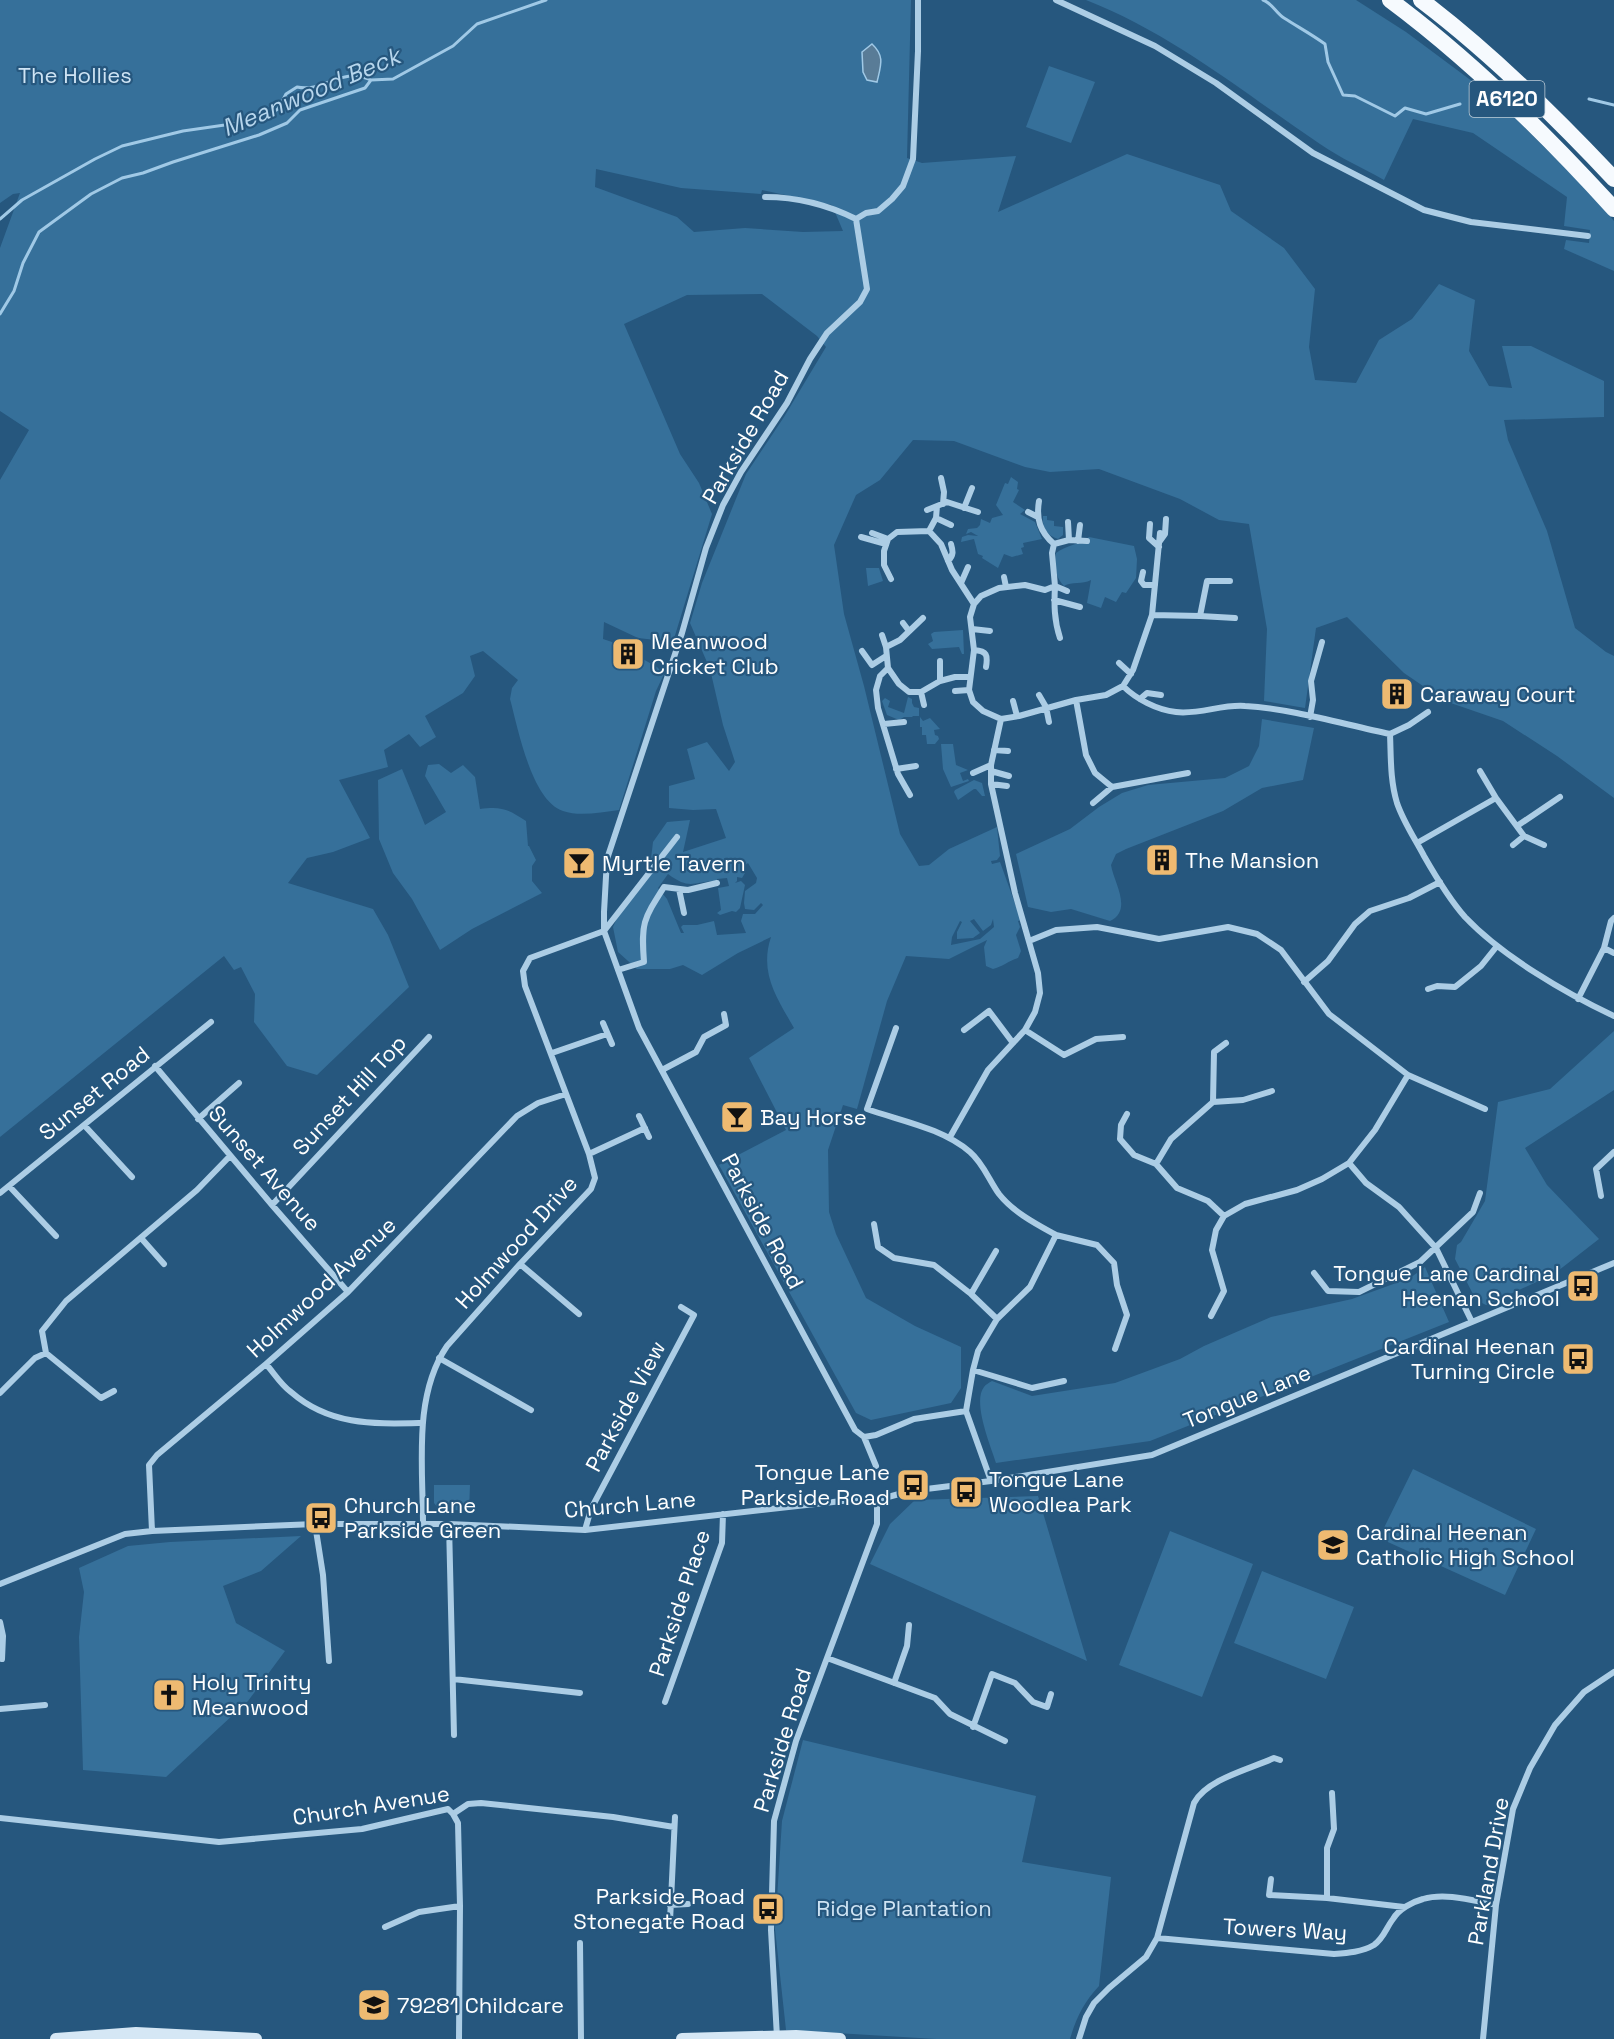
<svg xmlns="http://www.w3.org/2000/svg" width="1614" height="2039" viewBox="0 0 1614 2039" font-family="'Space Grotesk',sans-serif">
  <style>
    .green { fill: #36709a; fill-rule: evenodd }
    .water { fill: #597c97; stroke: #a0c9e6; stroke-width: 1.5 }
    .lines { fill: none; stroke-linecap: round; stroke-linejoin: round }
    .stream { stroke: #a0c9e6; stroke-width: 3 }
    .minor { stroke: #accde5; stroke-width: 6 }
    .secondary { stroke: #d5e7f5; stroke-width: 12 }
    .trunk { stroke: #f6fafe; stroke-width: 16 }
    .labels { text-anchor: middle; stroke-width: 4.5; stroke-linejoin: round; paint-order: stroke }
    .shield { fill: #26577e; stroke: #becdd8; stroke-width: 1.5 }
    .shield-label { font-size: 21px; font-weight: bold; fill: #fff }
    .park-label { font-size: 22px; fill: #cfe4f4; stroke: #26577e }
    .street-label { font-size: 22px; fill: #fff; stroke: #26577e }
    .poi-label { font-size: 22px; fill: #fff; stroke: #26577e; text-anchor: start }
    .water-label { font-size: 24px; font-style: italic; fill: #b7d6ed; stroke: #26577e }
  </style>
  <rect width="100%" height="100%" fill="#26577e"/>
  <!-- green -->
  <path class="green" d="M0,0h911l-4,158 15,5 94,-7 -18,56 129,-58 93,31 11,26 53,37 31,41 -6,58 6,33 41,3 23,-43 33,-21 27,-35 36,16 -6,51 20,35 23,2 -10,-42h29l73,35v36l-100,3 4,20 39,91 28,97 31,24 8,4v142l-57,-42 -54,-35 -58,-20 -41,-28 -57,-56 -31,11 -11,80 -41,-7 3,-72 -18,-105 -30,-4 -39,-21 -81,-30 -49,3 -25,-5 -71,-26 -41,-1 -33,40 -24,15 -22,50 10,69 20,72 36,148 19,32 10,-1 20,-16 48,-22 3,29 -3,4 -6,1 1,3 8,-2 21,58 -3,1 2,6 -4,8 5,16 -3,7c-10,3 -16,9 -25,11l-7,-3 -2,-19 3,-7 -38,19 -43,-3 -19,45 -30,108 -14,-4 -15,45 1,62 7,22 30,64 49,28 46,21v41l-10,15 -80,17 -15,-7 -137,-248 67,-35 -37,-72 45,-30c-17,-30 -35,-55 -23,-91l-33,16 -36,22 -19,-10 -13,4h-33l-19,-17 -5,-25 12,-26 21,-28 14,-6 -9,-8 2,-17 14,-20 23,-2 -7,32 43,-14 -10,-29 -23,1 -24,-2v-22l26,-7 -8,-30 20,-7 22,29 6,-9 -12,-37 -13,-56 -20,-46 12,-40 44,-109 38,-57 42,-70 -9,-11 -55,-42 -75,1 -63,29 56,130 19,29 13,31 -39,128 -35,-4 -34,-16 -1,17 15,5 -3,8 23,11 3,-5 16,9 7,7 -8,17 -37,119c-18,2 -39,7 -56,1 -32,-11 -45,-83 -53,-112l2,-11 6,-8 -35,-29 -13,5 5,20 -12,17 -38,23 11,21 -16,10 -11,-13 -25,16 4,17 -49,13 31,58 -37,14 -26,6 -19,25 85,26 15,26 21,52 -92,88 -30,-9 -33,-44 1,-28 -14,-27 -7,3 -10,-14 -224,181v-657l29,-50 -29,-19v-163l20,-55 -7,1 -13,9zM596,169l85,19 80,6 1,-4 70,15 11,26 -40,1 -58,-4 -51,4 -17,-15 -82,-30zM748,863l9,15 -1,5 -11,8 -1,12 1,6 9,1 7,-7 2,2 -8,9h-12l-2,7 5,12 -29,2 -3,-14 -17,4h-14l-2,2 3,6h-3l-14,-34 -9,-11 10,-14c23,17 25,7 49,7v-2l10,-1 2,8 -11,2 3,22 -4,3 3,2 12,-4 4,1 4,-4 5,-23 -4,-4 -6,2 2,-2v-4l5,1 3,-5 -2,-6zM974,919l9,12 8,-6 2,-6 1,8 -14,12 -29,6 1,-8 8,-16 2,1 -5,10v7l16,-1 7,-5 -10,-12z
    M1086,0h270l50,32 90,67 99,99 19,23v50l-50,-22 2,-9 23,3 1,-13 -26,-4 3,-29 -94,-64 -60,-14 -29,61c-21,-12 -44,-22 -64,-36 -76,-51 -147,-110 -234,-144z
    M1049,66l46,16 -24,61 -45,-16z
    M1011,477l7,5 -1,7 2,1 -6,12 12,8 -5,4 15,8 7,17 -19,4 1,4 -3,1 2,6 -11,3 -8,-3 -6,14 -16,-10 1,-2 -5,-2 -4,-15 -13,3 1,-5 6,-2 10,1 -7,-4 -5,2 2,-5 9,-1 3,-3 1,-6 9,4 2,-5 11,-3 -7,-10 9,-22 3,1z
    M1043,516h4v4l7,1v5l9,1v8l-5,4c-12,-4 -16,-11 -15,-23z
    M1089,537l45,9 3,13 -1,19 -10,15 -4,-1 -6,10 -11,-5 -4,11 -14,-5 4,-23c-9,5 -19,1 -27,6 -9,-9 -10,-21 -8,-33 11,-8 22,-8 33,-16z
    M866,568h13l4,13 -15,5z
    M963,630l1,24h-2l-3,-7 -27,2 -4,-5 5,-3 -2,-7 3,-2z
    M908,697l4,2v4l2,4 5,1v8h-6l-1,1h-8l-5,3 -12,-5 -5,-14 3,-3 5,3 -2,6 16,6z
    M920,717l3,4 7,-3 10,11 -6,1 1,5 3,1 1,3 -4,5h-8l-1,-9h-4v-8h-2z
    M1262,719l52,9 -11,52 -41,8 -39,23 -97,38 -10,5 -5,11c3,18 22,45 -1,56l-39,-12 -20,3 -23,-5 -12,-53 54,-25 29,-22 23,-14 26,-8 77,-7 24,-12 10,-20z
    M941,744h12l3,21 12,5 -8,3 3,8 5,-2 1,2 -18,6 -8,-18z
    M439,764l12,9 12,-8 12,12 5,32c21,-3 28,0 46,12l2,25h1l7,14 -4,6v15l10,12 -70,36 -32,21 -28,-51 -19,-26 -14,-34 -1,-59 24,-11 23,56 21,-13 -21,-36 3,-11z
    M974,780l8,3 3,13h-3l-6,-7h-2l-16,11 -4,-8 1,-2z
    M1614,1031v59l-89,58 22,37 52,54 -45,35 -68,31 -10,-5 -21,-41 2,-14 4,-3 24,-41 13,-99 52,-13z
    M1425,1267l24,55 -299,119 -154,22c-5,-16 -24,-61 -12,-76 2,-3 5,-4 8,-6l40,15 83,-13 65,-24 24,-13 67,-29 81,-18 58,-21z
    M1413,1469l123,60 -31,66 -126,-57z
    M434,1485h36l-1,26 -30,-2 -5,-6z
    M1038,1496l49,165 -217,-97 20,-40 25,-24z
    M1170,1531l83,33 -51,133 -83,-32z
    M301,1536l-40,35 -38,15 13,37 49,28 -37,50 -82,76 -83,-7 -4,-133 5,-45 -5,-24 49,-22 42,-4z
    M1262,1571l92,36 -28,72 -92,-36z
    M803,1740l233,56 -14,66 89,15 -12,109c-15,16 -23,32 -29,53h-134l-150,-9 -11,-101 7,-108z"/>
  <!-- water -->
  <path class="water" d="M872,44c13,12 9,21 5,38l-10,-2 -4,-8 -1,-20z"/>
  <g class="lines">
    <!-- stream -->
    <path class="stream" d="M1263,0c9,3 13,13 21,18 14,9 27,16 41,26l3,18 15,33 12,1 40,20 10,-8 21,6 34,-10
      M1589,99l25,6
      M0,219l22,-19 73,-41 27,-13 61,-15 77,-11 18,-11 8,-15 11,-7c27,6 44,-21 74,-7
      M0,314l14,-23 9,-28 16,-31 52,-38 31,-16 21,-5 30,-11 86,-27 28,-12 13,-13 65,-22 6,-8 22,-1 60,-33 24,-22 69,-24"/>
    <!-- minor -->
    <path class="minor" d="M1056,0l99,46 61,37 97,70 111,57 47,12 117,14
      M765,197c31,0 63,8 91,22
      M856,219l11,70 -7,13 -33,31 -17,26 -23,44 -46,69 -18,33 -17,43 -24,85 -75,226 -3,53v19l35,97 216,402 9,7 12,-2 38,-16 52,-8
      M856,219l10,-6 12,-2 14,-12 11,-13 10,-27 5,-108v-51
      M941,478l3,14 -1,12
      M1039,501c-3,18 1,31 15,43l15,-4 18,1
      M964,508l8,-20
      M927,510l10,-4
      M1028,512l10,5
      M936,518l15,7
      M1068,522l1,18
      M1150,524l-1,14 10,9
      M929,531l12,13 11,26 22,34
      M872,533l16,6
      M861,537l25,7
      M1078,541l2,-16
      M1160,541l5,-7 1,-15
      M948,561c6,-6 5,-10 3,-17
      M1143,572l-2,9 3,4h11
      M1004,577l2,10
      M891,579l-7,-14v-14l4,-12 9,-7 32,-1 7,-13 1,-12 10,-4 31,10
      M961,583l7,-16
      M1054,600l26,7
      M1152,615l48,1 7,-35h23
      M1200,616l35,2
      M903,623l6,8
      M972,629l18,2
      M882,635l4,12 2,21 11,16 10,8h12l19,-11 15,-4h15
      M1060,638c-6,-18 -6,-34 -5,-52l12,5
      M886,647l14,-7 23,-22
      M974,650c13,1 14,5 12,17
      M862,651l10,14 14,-9
      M940,661v20
      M1119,663l12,11
      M888,668l-8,8 -4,14 2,18 20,66 12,21
      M1123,686c13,13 34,24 53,26 23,3 46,-8 69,-6 48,3 97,18 145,28
      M955,691l14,-1
      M921,692l3,13
      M1039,695l7,12 3,15
      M1140,699l7,-6 14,2
      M1076,700l10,55 9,18 17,14 76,-14
      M1013,701l4,15
      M1310,717l3,-17 -2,-19 11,-39
      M1001,719l18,-3 57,-16 30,-5 17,-9 10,-16 19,-55 8,-82
      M884,724l20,-2
      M1390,734c1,23 0,46 7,69 6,18 18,36 27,53 12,21 25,43 41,61 37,39 100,76 149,99
      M1390,734l19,-9 19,-13
      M994,750l14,1
      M896,769l20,-3
      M991,771l18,5
      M973,773l18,-8
      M991,784l16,2
      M1496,798l28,38 20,9
      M1093,803l19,-16
      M1517,826l43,-29
      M1417,843l79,-45 -16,-27
      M1513,845l11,-9
      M679,889l5,24
      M1029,941l27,-11 41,-3 62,12 69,-12 29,7 24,16 48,64 79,61 77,34
      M1604,948l10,5
      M618,970l26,-8c-3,-39 -1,-42 20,-75l24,3 29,-7
      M1304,982l24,-21 27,-37 15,-13 39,-13 31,-16
      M1428,989l9,-3 18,1 26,-21 16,-20
      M1578,999l26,-51 7,-27 3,-3
      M603,1023l9,21
      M896,1028l-29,81c34,12 75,19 103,43 13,11 19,28 29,42 14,18 37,30 57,41l-26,52 -33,32 -19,32 -5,19 -7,41 25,70
      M964,1030l25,-19 24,32
      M1025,1030l39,25 32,-16 27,-2
      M552,1053l55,-19
      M155,1066l117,139 76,87
      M662,1070l34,-18 8,-15 22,-12 -2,-11
      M1213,1102l30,-2 29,-9
      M1127,1114l-6,11 -1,14 14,16 22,9 21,24 31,13 16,15
      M639,1116l10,21
      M198,1119l41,-36
      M84,1125l48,52
      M950,1137l38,-67 37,-40 10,-18 5,-19 -2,-20 -23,-80 -24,-109v-19l10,-46 -18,-8 -10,-9 -4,-12 5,-40 -4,-33 4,-13 7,-8 18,-8 26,-3 20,5 10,-4 -3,-33 2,-9
      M589,1154l56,-26
      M1349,1163l17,20 33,24 37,41 36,74
      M1156,1164l15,-25 42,-37 1,-50 12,-9
      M9,1186l47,50
      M0,1193l211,-171
      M1601,1196l-5,-27 18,-17
      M272,1205l157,-168
      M874,1224l4,23 16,11 40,7 37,29 26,25
      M1056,1235l41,10 17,18 3,22 10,30 -12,34
      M141,1238l23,26
      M520,1264l59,50
      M1314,1273l14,18 31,1 61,-30 53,-50 7,-19
      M971,1294l25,-43
      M1211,1316l13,-25 -12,-41 4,-20 8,-14 21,-12 52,-14 25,-11 27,-16 26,-33 33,-55
      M46,1353l55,45 13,-7
      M439,1358l92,52
      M266,1364c8,9 15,21 25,28 39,34 83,32 132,31
      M973,1370l59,18 32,-7
      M0,1393l35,-35 11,-5 -4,-22 24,-30 131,-111 33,-34
      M864,1437l12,29
      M315,1524l8,51 6,86
      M423,1524c0,-58 -10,-128 24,-178l73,-82 71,-75 4,-11 -6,-24 -64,-168 -2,-15 7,-13 74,-27 73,-94
      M449,1524l5,211
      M585,1530l6,-21 103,-194 -13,-8
      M152,1531l-3,-66 8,-10 109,-91 82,-72 169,-176 21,-13 28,-9
      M0,1584l125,-50 27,-3 163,-7h134l136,6 266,-30h26l33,-9 81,-10 161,-26 462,-192
      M0,1622l3,14 -1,23
      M827,1658l108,40 15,16 55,27
      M453,1679l127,14
      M894,1683l13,-37 2,-21
      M665,1702l57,-159 1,-29
      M0,1709l45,-4
      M973,1727l19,-53 23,9 18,19 14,5 4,-13
      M453,1814l5,9 2,83 -1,133
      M0,1818l219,24 143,-13 86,-20 5,5 15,-10 13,-1 132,14 61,10
      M1271,1879l-2,16 58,3 77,9
      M1327,1898v-50l7,-19 -2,-36
      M670,1905l18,-1
      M670,1921l5,-104
      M385,1927l34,-15 41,-6
      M1157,1938l177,16c14,-1 28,-2 40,-9 10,-7 12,-17 19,-26 6,-10 19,-17 30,-20 23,-7 51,2 73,6
      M580,1943l1,96
      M777,2037l-6,-107 3,-109 22,-80 81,-217v-24
      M1079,2039l7,-22 8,-14 15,-15 37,-31 11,-19 37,-135c13,-24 56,-34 80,-45l6,2
      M1483,2039l13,-134 17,-96 17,-41 25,-43 29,-33 30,-20"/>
    <!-- secondary -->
    <path class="secondary" d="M56,2039l80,-6 120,6
      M682,2039l114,-3 44,3"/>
    <!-- trunk -->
    <path class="trunk" d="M1390,0c82,61 155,133 224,209
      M1421,0c70,53 133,115 193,179"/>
  </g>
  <!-- icons -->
  <defs>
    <symbol id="building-square" viewBox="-11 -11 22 22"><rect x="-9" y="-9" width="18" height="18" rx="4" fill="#eeba71" stroke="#26577e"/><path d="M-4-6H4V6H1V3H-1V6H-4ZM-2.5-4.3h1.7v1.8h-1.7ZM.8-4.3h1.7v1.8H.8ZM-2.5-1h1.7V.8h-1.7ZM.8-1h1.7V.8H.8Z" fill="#111"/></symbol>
    <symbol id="bar-square" viewBox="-11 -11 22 22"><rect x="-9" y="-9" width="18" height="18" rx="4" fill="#eeba71" stroke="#26577e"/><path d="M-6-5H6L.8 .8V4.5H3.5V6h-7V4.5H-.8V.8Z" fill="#111"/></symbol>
    <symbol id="bus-square" viewBox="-11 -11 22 22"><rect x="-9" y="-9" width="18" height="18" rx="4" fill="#eeba71" stroke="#26577e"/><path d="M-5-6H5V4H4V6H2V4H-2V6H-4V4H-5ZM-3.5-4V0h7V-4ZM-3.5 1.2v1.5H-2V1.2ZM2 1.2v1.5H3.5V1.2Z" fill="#111"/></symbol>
    <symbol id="school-square" viewBox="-11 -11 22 22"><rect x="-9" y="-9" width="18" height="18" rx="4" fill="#eeba71" stroke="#26577e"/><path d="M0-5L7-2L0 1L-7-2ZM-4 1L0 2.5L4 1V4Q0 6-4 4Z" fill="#111"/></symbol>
    <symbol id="church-square" viewBox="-11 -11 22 22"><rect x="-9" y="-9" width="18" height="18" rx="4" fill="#eeba71" stroke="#26577e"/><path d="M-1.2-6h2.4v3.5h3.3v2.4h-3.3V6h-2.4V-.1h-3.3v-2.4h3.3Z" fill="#111"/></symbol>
  </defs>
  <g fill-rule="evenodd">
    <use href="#building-square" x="609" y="635" width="38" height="38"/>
    <use href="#building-square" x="1378" y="675" width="38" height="38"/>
    <use href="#building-square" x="1143" y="841" width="38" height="38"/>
    <use href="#bar-square" x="560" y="844" width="38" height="38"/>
    <use href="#bar-square" x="718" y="1098" width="38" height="38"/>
    <use href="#bus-square" x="1564" y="1267" width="38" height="38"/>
    <use href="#bus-square" x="1559" y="1340" width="38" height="38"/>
    <use href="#bus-square" x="894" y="1466" width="38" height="38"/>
    <use href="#bus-square" x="947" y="1473" width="38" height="38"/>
    <use href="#bus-square" x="302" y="1499" width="38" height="38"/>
    <use href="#school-square" x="1314" y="1526" width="38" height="38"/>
    <use href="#church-square" x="150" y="1676" width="38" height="38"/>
    <use href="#bus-square" x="749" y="1890" width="38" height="38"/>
    <use href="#school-square" x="355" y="1986" width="38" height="38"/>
  </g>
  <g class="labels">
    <!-- shield labels -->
    <rect class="shield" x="1469.5" y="81" width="75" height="36" rx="4.5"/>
    <g class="shield-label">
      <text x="1507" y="106">A6120</text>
    </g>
    <!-- park labels -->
    <g class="park-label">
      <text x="75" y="83">The Hollies</text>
      <text x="904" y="1916">Ridge Plantation</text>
    </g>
    <!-- street labels -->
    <g class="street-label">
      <text transform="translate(745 437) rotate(-60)" y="8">Parkside Road</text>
      <text transform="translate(94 1093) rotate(-39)" y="8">Sunset Road</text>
      <text transform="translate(349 1095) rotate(-47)" y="8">Sunset Hill Top</text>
      <text transform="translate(265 1168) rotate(49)" y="8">Sunset Avenue</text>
      <text transform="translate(763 1221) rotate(62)" y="8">Parkside Road</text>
      <text transform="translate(516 1242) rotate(-48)" y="8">Holmwood Drive</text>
      <text transform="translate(321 1287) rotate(-43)" y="8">Holmwood Avenue</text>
      <text transform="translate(1247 1396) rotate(-22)" y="8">Tongue Lane</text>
      <text transform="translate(625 1406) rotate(-62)" y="8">Parkside View</text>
      <text transform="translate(630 1504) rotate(-5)" y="8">Church Lane</text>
      <text transform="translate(679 1603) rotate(-72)" y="8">Parkside Place</text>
      <text transform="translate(782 1740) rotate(-73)" y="8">Parkside Road</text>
      <text transform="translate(371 1805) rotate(-9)" y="8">Church Avenue</text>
      <text transform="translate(1488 1871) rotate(-80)" y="8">Parkland Drive</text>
      <text transform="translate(1285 1929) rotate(3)" y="8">Towers Way</text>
    </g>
    <!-- poi labels -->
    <g class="poi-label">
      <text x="651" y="649">Meanwood<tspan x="651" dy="25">Cricket Club</tspan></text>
      <text x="1420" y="702">Caraway Court</text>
      <text x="1185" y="868">The Mansion</text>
      <text x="602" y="871">Myrtle Tavern</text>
      <text x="760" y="1125">Bay Horse</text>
      <text x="1560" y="1281" text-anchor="end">Tongue Lane Cardinal<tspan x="1560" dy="25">Heenan School</tspan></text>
      <text x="1555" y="1354" text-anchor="end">Cardinal Heenan<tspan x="1555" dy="25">Turning Circle</tspan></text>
      <text x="890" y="1480" text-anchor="end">Tongue Lane<tspan x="890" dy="25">Parkside Road</tspan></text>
      <text x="989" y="1487">Tongue Lane<tspan x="989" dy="25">Woodlea Park</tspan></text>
      <text x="344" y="1513">Church Lane<tspan x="344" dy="25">Parkside Green</tspan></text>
      <text x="1356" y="1540">Cardinal Heenan<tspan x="1356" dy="25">Catholic High School</tspan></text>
      <text x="192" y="1690">Holy Trinity<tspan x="192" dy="25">Meanwood</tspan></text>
      <text x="745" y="1904" text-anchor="end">Parkside Road<tspan x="745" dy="25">Stonegate Road</tspan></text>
      <text x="397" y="2013">79281 Childcare</text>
    </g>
    <!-- water labels -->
    <g class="water-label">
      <text transform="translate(311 92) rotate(-23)" y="8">Meanwood Beck</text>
    </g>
  </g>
</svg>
